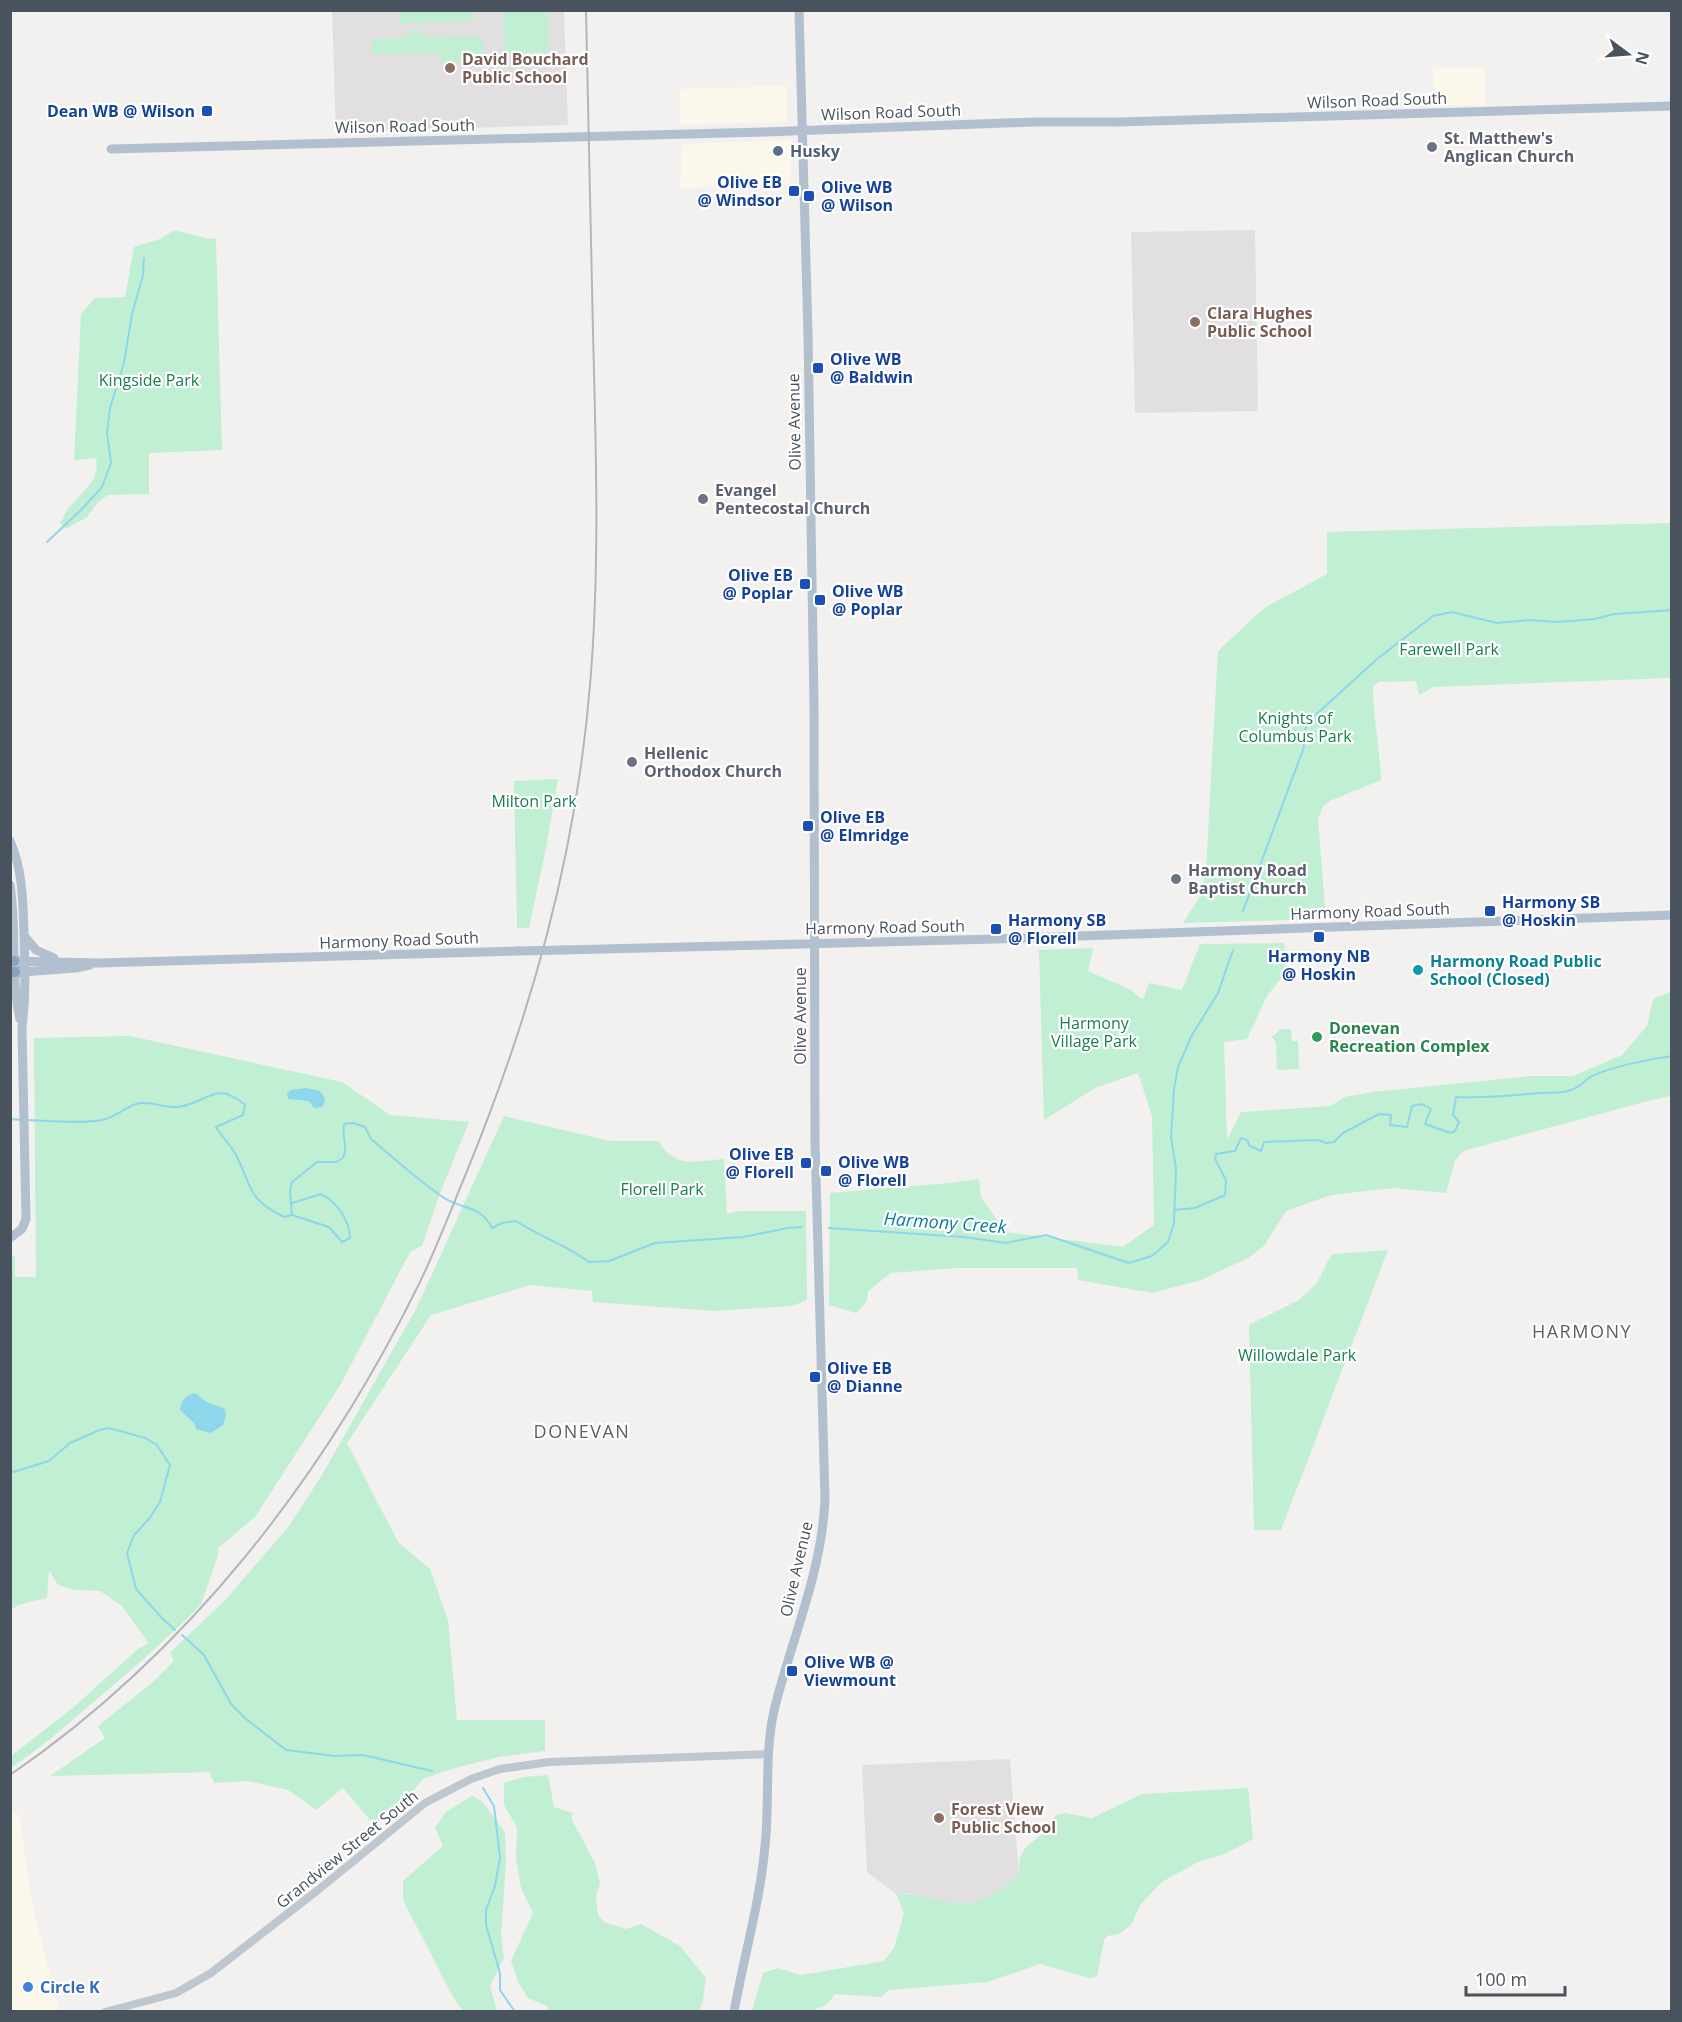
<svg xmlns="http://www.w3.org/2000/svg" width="1682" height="2022" viewBox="0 0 1682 2022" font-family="'Open Sans',sans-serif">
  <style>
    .commercial { fill: #fcf7eb }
    .education { fill: #e1dfdf }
    .green { fill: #c0efd3 }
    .water { fill: #8ed6eb }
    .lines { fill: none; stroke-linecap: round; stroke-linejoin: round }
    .stream { stroke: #8ed6eb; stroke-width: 2 }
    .highway-casing { stroke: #748daa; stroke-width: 14 }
    .minor { stroke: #bec7cf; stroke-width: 8 }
    .major { stroke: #b1bfce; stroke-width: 9 }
    .highway { stroke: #89a2be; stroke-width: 10 }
    .rail { stroke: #b3b5bb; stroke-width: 2 }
    .major-bridge { stroke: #b1bfce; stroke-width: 9 }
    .education-dot { fill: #8d6e63; stroke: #fff; stroke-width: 2 }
    .transit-dot { fill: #1a4fb4; stroke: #fff; stroke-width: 2 }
    .worship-dot { fill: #6b7280; stroke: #fff; stroke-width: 2 }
    .service-dot { fill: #5c6f8a; stroke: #fff; stroke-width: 2 }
    .culture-dot { fill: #0f9aa8; stroke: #fff; stroke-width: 2 }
    .leisure-dot { fill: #2e9e5b; stroke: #fff; stroke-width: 2 }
    .shop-dot { fill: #3f7fe0; stroke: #fff; stroke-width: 2 }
    .labels { text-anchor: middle; stroke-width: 4.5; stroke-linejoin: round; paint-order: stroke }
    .education-label { font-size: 16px; font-weight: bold; fill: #785e54; stroke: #fff; text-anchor: start }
    .street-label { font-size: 16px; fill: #48535e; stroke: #fff }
    .transit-label { font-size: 16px; font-weight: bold; fill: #164399; stroke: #fff; text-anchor: start }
    .worship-label { font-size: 16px; font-weight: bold; fill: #5b616d; stroke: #fff; text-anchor: start }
    .service-label { font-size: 16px; font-weight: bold; fill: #4e5e75; stroke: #fff; text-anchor: start }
    .park-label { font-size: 16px; fill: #197f4e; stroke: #fff }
    .culture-label { font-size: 16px; font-weight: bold; fill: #0d838f; stroke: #fff; text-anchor: start }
    .leisure-label { font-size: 16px; font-weight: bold; fill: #27864d; stroke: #fff; text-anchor: start }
    .shop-label { font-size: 16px; font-weight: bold; fill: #366cbe; stroke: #fff; text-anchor: start }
    .water-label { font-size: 18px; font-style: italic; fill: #0f7b9b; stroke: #fff }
    .neighbourhood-label { font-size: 18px; letter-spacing: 1.5px; fill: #5d6165; stroke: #fff }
  </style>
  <rect width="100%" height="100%" fill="#f3f0f0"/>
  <!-- commercial -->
  <path class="commercial" d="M1433,67h52v38h-52z
    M787,86v36l-107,2v-35z
    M792,140l-2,45 -110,3 2,-44z
    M10,1809l9,6 14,94 26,102h-48z"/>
  <!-- education -->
  <path class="education" d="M332,11h232l4,114 -232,7z
    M1255,230l3,181 -123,2 -4,-181z
    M1010,1759l9,117 -27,20 -22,8h-14l-50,-11 -10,1 -29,-22 -5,-107z"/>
  <!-- green -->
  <path class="green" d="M398,11h76v10l-75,2z
    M503,11h45l1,41 -45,1z
    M414,29l8,2 4,7 50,-2 8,7 1,19 -44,1 -1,-10 -67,1 -1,-15 33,-1 3,-6z
    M175,230l30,8 11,1 6,211 -73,3v41l-41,1 -9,6 -12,16 -21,12 -6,-6c4,-7 7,-15 13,-20 13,-14 27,-24 23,-45l-22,2 7,-146 14,-16 30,-1 9,-50 26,-8z
    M1671,523v155l-238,9 -14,8 -3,-14 -37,1 -6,4c0,32 7,63 8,94l-49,20 -9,6 -5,13 8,100 -143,4 18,-28 5,-26 12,-218 46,-43 63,-34v-42z
    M558,779l-12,69 -17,80h-12l-3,-147z
    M1284,943l2,25 -4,9 -15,19 -20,43 -23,3 3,98 14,-28 90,-6 13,-9 29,-5 157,-16h43l49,-21 25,-29 6,-27 18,-7v104l-27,6 -181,49 -8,10 -9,32 -53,-5 -62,7 -45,16 -22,35 -16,12 -47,22 -49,13 -74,-13 -1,-12h-121l-65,5 -23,18 -1,10 -11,12 -27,-8 1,-112 120,-10 29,-4 2,18 25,35 117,15 31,-22 -2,-109 -14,-43 -43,15 -51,32 -5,-170 54,-2 -5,23 43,19 12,10 6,-17 33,7 18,-46z
    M1281,1029h10l1,12h6l1,28 -22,1 -1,-27 -4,-6z
    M130,1036l212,46 48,33 79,7 -28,69 -19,55 -12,6 -68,130 -87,135 -37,31v8l-17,48 -13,14 -50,46 -89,76 -38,28v-12l63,-49 64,-58 11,-6 -27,-37 -22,-15 -27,-1 -15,-5 -9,-15 -2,28 -29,7 -7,5 -1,-353 5,-1v21h21l-2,-239z
    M504,1116l106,25h49c14,28 39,20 65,18l3,55 11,-3h68l1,89 -15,6 -78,5 -121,-9 -1,-11 -62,-6 -99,30 -84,128 51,99 32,27 18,51 9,100h88v31l-46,6 -48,12 -28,10 -15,18 -34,28 -31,-37 -27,22 -28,-20 -40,-9 -34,2 -4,-11 -160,4 55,-38 -7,-12 55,-44 21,-21 -4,-8 56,-54 63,-73 33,-51 94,-166z
    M1388,1250l-107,280h-27l-5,-205 50,-25 18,-17 13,-26 4,-3z
    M548,1775l6,32 18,6v7l23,43 5,20 -4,14 2,18 6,7 22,7 15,-5 39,22 26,32 -3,22 -4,11h-150l-2,-5 -19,-8 -10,-16 -7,-21 22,-48 -12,-25 -5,-30 1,-31 -13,-22v-22l20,-6z
    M1248,1788l5,51 -28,15 -27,8 -36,20 -22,23 -9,20 -12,9 -12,2 -3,4 -7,36 -7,2 -50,-14 -53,18 -98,8 -8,7 -47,-3c-9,25 -60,18 -82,17l11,-38 15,-5 23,7 83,-14 10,-13 10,-35 -8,-19c13,-1 24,2 37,5 43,9 52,3 85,-23l2,-19 5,-9 17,-14 14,-19 9,-2 27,5 50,-24z
    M472,1796l10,5 23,31 1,30 -5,73 3,23 -14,28 7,25h-34l-10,-14 -50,-97v-19l40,-35 -8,-19 11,-15z"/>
  <!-- water -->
  <path class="water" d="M306,1088l14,3 5,7 -2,9 -9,1 -5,-7 -21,-2 -1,-5 3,-4z
    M195,1393l12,9 18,7 1,7 -3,9 -12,8 -15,-4 -1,-5 -15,-14c2,-10 4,-14 15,-17z"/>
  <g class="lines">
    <!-- stream -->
    <path class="stream" d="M47,542l35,-33 20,-22 9,-24 -4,-30 3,-25 14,-45 8,-49 11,-39 1,-17
      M1243,911l61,-164c-2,-11 0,-18 6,-27l67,-61 56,-43 19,-4 45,11 31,-3 30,2 37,-3 19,-5 58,-4
      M10,1119l12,1
      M28,1120c24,1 50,4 74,0 12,-2 22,-12 34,-16 12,-4 28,4 41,3 30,-3 38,-28 68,-2l-2,10 -27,12c6,10 15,19 20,28 17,33 10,43 48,62l8,-2 37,12 13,15 8,-4c0,-17 -14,-37 -29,-44l-29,9
      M1174,1210l21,-2 30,-13 1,-15 -11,-21 1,-5 19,-3 6,-13 6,2 3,6 11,5 3,-9 54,-2 8,3 8,-1 9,-9 36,-19 12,1 -1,10 17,2 5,-21 10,-2 9,5 -6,15 26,9 4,-2 4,-9 -6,-7 3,-18c28,1 55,-1 83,-4 12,-1 21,1 32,-3 8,-2 13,-9 19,-13 20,-10 59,-18 82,-21
      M292,1215l-2,-24 2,-9 25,-20h19l7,-4c6,-12 -2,-21 1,-34l9,-1 12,4 6,12c23,19 51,45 75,60 20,12 33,5 46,29l10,-5 14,-2c24,16 49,23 73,41l20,-1 46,-18 88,-6 45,-9 14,-1
      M829,1228l135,9 42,6 40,-8 83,28 23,-7 16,-14 6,-19 2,-54 -5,-32 3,-48 4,-22 14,-32 26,-42 15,-43
      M10,1473l39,-12 21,-18 30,-13 9,-2 36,10 12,7 13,20 -10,37 -11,17 -15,16 -7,18 9,36 25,28 14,13
      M182,1635l22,20 27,49 15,15 40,31 49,6 28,-1 69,16
      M483,1788l11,18 6,52 -5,28 -9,24v15l14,48v17l15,22"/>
    <defs>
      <path id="highway" d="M10,961h4
        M10,972h5"/>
    </defs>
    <!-- highway casing -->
    <use href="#highway" class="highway-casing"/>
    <!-- minor -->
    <path class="minor" d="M105,2012l71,-19 35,-20 107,-83 107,-87 46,-24 29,-10 49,-7 220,-8"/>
    <!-- major -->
    <path class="major" d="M111,149l653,-17 270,-10h85l553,-16
      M10,841c13,29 13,62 14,93 1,31 2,62 -2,94l4,191 -4,10 -12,9
      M10,885c7,44 0,90 10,134
      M25,937l11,13 18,8
      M563,950l432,-11 677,-24
      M14,961l84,2 421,-12
      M21,972l55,-4 14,-3
      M734,2012c10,-56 26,-110 31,-166 5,-44 -1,-91 9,-135 17,-71 48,-138 51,-212l-10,-358 -1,-436 -6,-371 -9,-324"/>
    <!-- highway -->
    <use href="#highway" class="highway"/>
    <!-- rail -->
    <path class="rail" d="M10,1775c179,-123 314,-298 409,-491 17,-35 31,-72 46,-108 65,-158 111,-319 125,-491 10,-117 6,-234 3,-352 -3,-107 -5,-215 -7,-323"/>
    <!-- major-bridge -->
    <path class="major-bridge" d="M519,951l44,-1"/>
  </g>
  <!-- markers -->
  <g class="education-dot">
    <circle cx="450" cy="68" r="6"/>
    <circle cx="1195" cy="322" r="6"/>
    <circle cx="939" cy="1818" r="6"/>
  </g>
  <g class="transit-dot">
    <rect x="201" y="105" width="12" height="12" rx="3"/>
    <rect x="788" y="185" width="12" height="12" rx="3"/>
    <rect x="803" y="190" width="12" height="12" rx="3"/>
    <rect x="812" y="362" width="12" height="12" rx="3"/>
    <rect x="799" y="578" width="12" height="12" rx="3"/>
    <rect x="814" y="594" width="12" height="12" rx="3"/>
    <rect x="802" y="820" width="12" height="12" rx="3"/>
    <rect x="1484" y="905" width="12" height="12" rx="3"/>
    <rect x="990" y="923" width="12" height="12" rx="3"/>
    <rect x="1313" y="931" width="12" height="12" rx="3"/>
    <rect x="800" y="1157" width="12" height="12" rx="3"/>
    <rect x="820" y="1165" width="12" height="12" rx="3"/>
    <rect x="809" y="1371" width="12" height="12" rx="3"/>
    <rect x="786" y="1665" width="12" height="12" rx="3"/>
  </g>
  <g class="worship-dot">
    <circle cx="1432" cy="147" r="6"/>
    <circle cx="703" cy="499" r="6"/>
    <circle cx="632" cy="762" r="6"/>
    <circle cx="1176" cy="879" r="6"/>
  </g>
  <circle class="service-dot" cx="778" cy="151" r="6"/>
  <circle class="culture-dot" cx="1418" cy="970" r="6"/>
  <circle class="leisure-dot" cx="1317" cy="1037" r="6"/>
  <circle class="shop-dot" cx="28" cy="1987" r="6"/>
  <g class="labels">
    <!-- education labels -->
    <g class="education-label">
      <text x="462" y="65">David Bouchard<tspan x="462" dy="18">Public School</tspan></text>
      <text x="1207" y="319">Clara Hughes<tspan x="1207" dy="18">Public School</tspan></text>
      <text x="951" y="1815">Forest View<tspan x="951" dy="18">Public School</tspan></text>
    </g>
    <!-- street labels -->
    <g class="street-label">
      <text transform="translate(1377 100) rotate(-2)" y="6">Wilson Road South</text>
      <text transform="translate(891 112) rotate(-2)" y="6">Wilson Road South</text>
      <text transform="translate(405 126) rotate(-1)" y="6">Wilson Road South</text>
      <text transform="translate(794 422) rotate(-91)" y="6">Olive Avenue</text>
      <text transform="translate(1370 911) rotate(-2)" y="6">Harmony Road South</text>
      <text transform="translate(885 927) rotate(-1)" y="6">Harmony Road South</text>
      <text transform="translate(399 940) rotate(-2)" y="6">Harmony Road South</text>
      <text transform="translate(800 1016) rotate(-90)" y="6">Olive Avenue</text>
      <text transform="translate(796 1569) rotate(-77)" y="6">Olive Avenue</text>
      <text transform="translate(347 1849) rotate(-39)" y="6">Grandview Street South</text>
    </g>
    <!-- transit labels -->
    <g class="transit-label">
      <text x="195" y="117" text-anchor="end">Dean WB @ Wilson</text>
      <text x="782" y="188" text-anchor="end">Olive EB<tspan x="782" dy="18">@ Windsor</tspan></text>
      <text x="821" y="193">Olive WB<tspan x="821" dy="18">@ Wilson</tspan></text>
      <text x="830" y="365">Olive WB<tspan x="830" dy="18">@ Baldwin</tspan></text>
      <text x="793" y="581" text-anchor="end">Olive EB<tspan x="793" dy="18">@ Poplar</tspan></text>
      <text x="832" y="597">Olive WB<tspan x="832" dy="18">@ Poplar</tspan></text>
      <text x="820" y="823">Olive EB<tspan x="820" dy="18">@ Elmridge</tspan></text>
      <text x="1502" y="908">Harmony SB<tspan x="1502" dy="18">@ Hoskin</tspan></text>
      <text x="1008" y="926">Harmony SB<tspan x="1008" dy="18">@ Florell</tspan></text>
      <text x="1319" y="962" text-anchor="middle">Harmony NB<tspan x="1319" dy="18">@ Hoskin</tspan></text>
      <text x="794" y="1160" text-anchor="end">Olive EB<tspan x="794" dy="18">@ Florell</tspan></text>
      <text x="838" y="1168">Olive WB<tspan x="838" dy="18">@ Florell</tspan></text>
      <text x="827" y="1374">Olive EB<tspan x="827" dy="18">@ Dianne</tspan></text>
      <text x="804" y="1668">Olive WB @<tspan x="804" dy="18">Viewmount</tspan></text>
    </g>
    <!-- worship labels -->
    <g class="worship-label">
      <text x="1444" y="144">St. Matthew's<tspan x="1444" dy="18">Anglican Church</tspan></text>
      <text x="715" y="496">Evangel<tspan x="715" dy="18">Pentecostal Church</tspan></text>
      <text x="644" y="759">Hellenic<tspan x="644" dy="18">Orthodox Church</tspan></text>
      <text x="1188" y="876">Harmony Road<tspan x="1188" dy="18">Baptist Church</tspan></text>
    </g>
    <!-- service labels -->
    <g class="service-label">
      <text x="790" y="157">Husky</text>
    </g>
    <!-- park labels -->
    <g class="park-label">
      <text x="149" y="386">Kingside Park</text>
      <text x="1449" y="655">Farewell Park</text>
      <text x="1295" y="724">Knights of<tspan x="1295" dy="18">Columbus Park</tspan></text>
      <text x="534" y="807">Milton Park</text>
      <text x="1094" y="1029">Harmony<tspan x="1094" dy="18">Village Park</tspan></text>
      <text x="662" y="1195">Florell Park</text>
      <text x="1297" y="1361">Willowdale Park</text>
    </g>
    <!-- culture labels -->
    <g class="culture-label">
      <text x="1430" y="967">Harmony Road Public<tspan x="1430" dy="18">School (Closed)</tspan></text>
    </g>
    <!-- leisure labels -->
    <g class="leisure-label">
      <text x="1329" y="1034">Donevan<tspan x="1329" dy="18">Recreation Complex</tspan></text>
    </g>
    <!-- shop labels -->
    <g class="shop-label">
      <text x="40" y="1993">Circle K</text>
    </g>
    <!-- water labels -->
    <g class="water-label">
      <text transform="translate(945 1223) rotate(4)" y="6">Harmony Creek</text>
    </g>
    <!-- neighbourhood labels -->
    <g class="neighbourhood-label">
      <text x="1582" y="1338">HARMONY</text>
      <text x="582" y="1438">DONEVAN</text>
    </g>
  </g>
  <!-- border -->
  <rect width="1682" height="2022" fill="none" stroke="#48535e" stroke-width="24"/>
  <!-- north arrow -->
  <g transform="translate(1628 54) rotate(106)" stroke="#ffffff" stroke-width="4.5" paint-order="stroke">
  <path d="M0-4.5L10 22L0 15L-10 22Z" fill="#48535e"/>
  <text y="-9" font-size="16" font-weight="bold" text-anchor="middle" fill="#48535e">N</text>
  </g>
  <!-- scale -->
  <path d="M1466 1986v9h99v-9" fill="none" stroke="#48535e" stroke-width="3"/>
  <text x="1475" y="1986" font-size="18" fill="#48535e" stroke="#ffffff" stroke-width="4.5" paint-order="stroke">100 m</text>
</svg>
